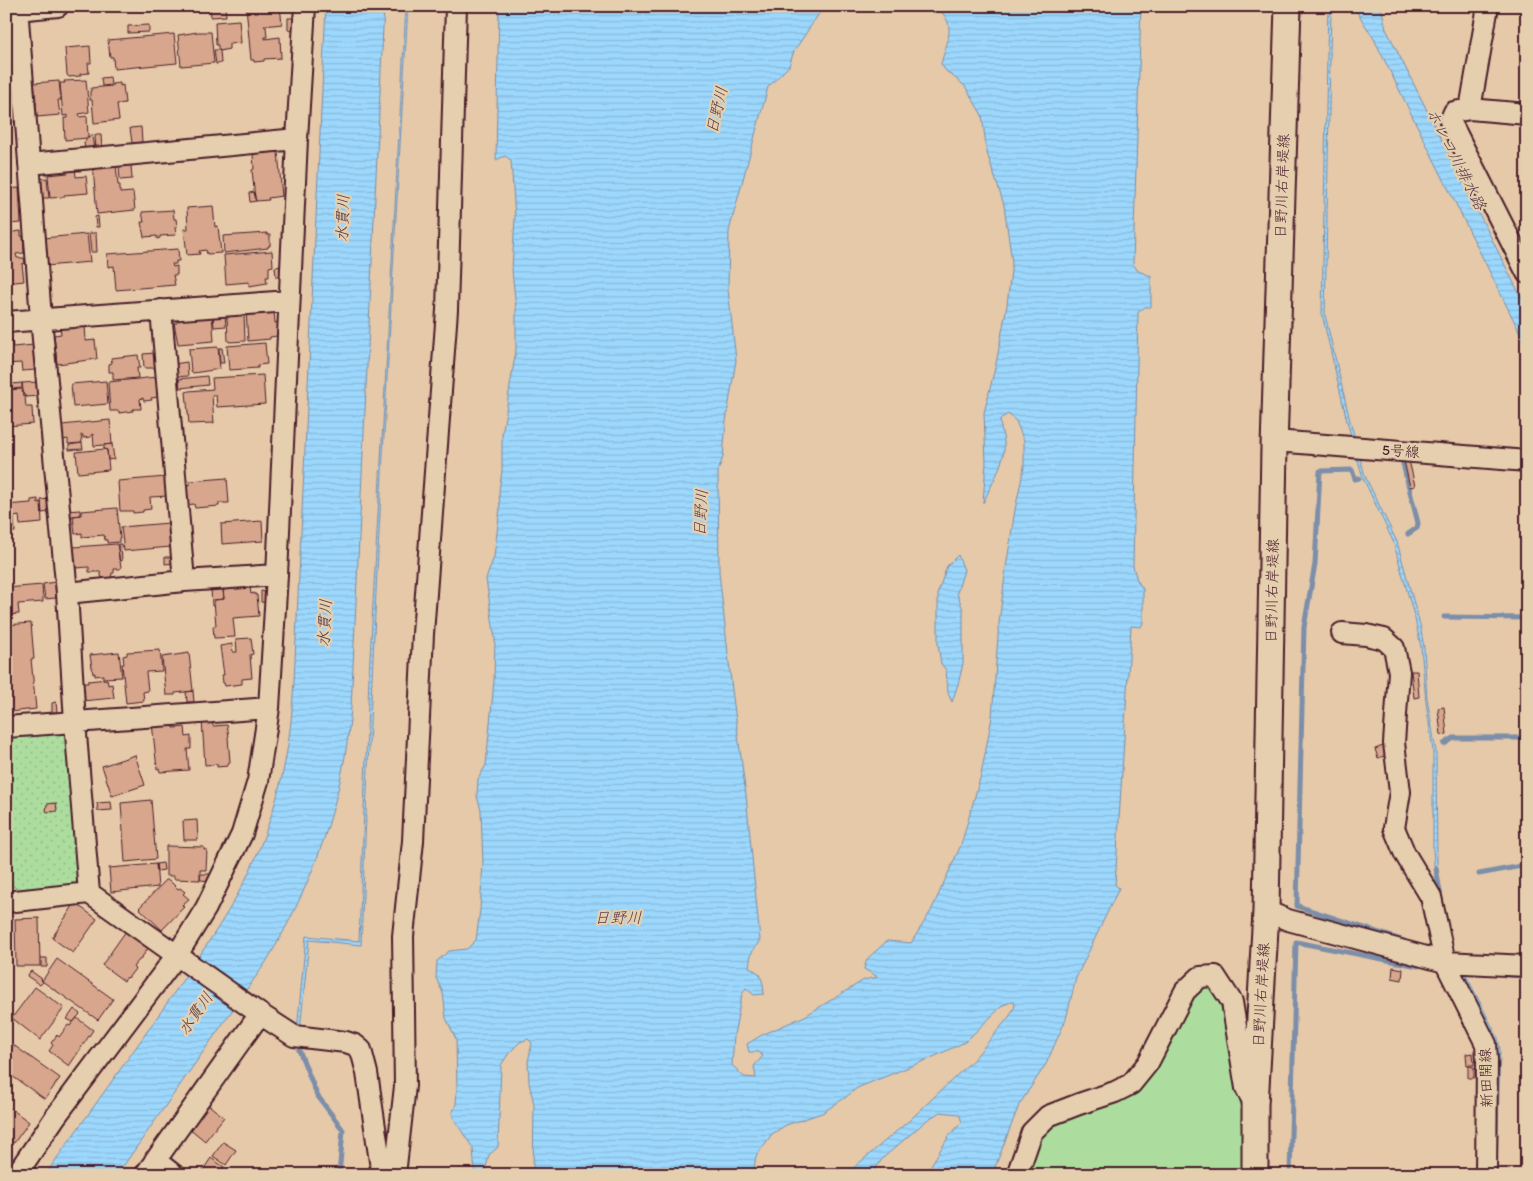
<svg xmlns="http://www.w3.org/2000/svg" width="1533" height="1181" viewBox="0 0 1533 1181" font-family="Itim,'Klee One',sans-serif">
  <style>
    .green { fill: #acdd9e; stroke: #7b7e64 }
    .park { fill: url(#park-dots); stroke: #7b7e64 }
    .water { fill: url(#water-rules); stroke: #7b8ea9 }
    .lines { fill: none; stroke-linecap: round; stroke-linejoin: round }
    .stream { stroke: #7b8ea9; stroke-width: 5 }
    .building { fill: #d7a68c; stroke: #4a1f2b }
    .minor-casing { stroke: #4a1f2b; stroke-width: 24 }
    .tertiary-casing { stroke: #4a1f2b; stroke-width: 29 }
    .minor { stroke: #e5cfae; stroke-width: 20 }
    .tertiary { stroke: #e5cfae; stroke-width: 25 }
    .labels { text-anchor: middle; stroke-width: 4.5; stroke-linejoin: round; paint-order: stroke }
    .street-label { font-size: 15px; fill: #4a1f2b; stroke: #e5cfae }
    .water-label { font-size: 16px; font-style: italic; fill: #563b4a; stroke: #e5cfae }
  </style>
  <defs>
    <pattern id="park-dots" width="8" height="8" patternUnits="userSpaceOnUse" patternTransform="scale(1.25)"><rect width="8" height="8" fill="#acdd9e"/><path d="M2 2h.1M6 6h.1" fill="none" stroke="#96bd88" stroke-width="1.8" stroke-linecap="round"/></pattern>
    <pattern id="water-rules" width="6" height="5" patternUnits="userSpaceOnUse" patternTransform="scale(1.25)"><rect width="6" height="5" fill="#9cd8fd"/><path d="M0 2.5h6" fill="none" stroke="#88b9d9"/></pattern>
  </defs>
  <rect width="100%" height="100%" fill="#e5c9a9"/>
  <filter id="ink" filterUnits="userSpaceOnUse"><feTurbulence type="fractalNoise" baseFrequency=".02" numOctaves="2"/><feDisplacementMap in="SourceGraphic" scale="10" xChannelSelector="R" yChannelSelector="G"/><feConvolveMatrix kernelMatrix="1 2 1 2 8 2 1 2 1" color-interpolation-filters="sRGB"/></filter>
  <g filter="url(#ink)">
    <!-- green -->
    <path class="green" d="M1210,982l16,19 23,109 -2,65h-224l20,-47 76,-32 69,-100z"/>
    <!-- park -->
    <path class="park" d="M59,730l9,9 12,138 -8,10 -53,4 -9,-8 -4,-40v-109z"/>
    <!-- water -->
    <path class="water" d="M326,6h58l-33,702c-7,90 -38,177 -85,254l-149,213h-72c43,-61 87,-121 129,-182 30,-44 61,-87 82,-136 17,-40 29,-84 34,-127 2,-16 3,-33 4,-49z
      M406,6h2c-18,313 -36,626 -47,939l-52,-5 -9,91h-3l9,-95 53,5 10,-264z
      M499,6h325l-30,45 -5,15 -21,21 -39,144 -1,58 8,71 -10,61 -3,36 -5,14 1,101 13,118 14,105 14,145 -9,14 -2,13 11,7 3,10 1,10 -10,1 -8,-7 -4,6 -8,41 -2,30 12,12 12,1 -2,-12 9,-10 -5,-4h-9l-2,-8 15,-9 43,-19 59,-36 14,-3 -14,-8 3,-10 20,-18 24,2 20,-32 30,-66 20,-70 11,-58 7,-94 7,-55 9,-58 9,-43v-26l-8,-20 -8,-7 -8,5c0,8 3,15 4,23 2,19 -13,43 -21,61l3,-40 -2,-50 12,-49 11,-59 5,-43 -8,-57 -17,-52 -5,-38 -17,-29 -19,-15 -5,-7c3,-13 12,-31 6,-44 -2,-5 -7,-8 -8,-14h202l-8,258 5,7 13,5v31h-6l-7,5 -5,254 4,14 6,9v33l-2,5 -10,-1 -16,259 4,3 -43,90 -10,41 -20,45 -27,41 -27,70h-67l24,-39 13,-14 -3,-8 -19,-2 -13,8 -44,38 -10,14 -4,3h-24l66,-56 62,-59 36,-43 6,-11 -1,-5 -11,4 -38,37 -34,16 -74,30 -11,9 -24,16 -36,12 -14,9 -16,22 -3,19h-220l1,-71 -5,-21 -1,-21 4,-19 -4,-4 -8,3 -11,11 -8,12 -3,82 -9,8 -5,20h-9l-2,-27 -16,-24 -5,-10 4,-10 1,-14 -1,-51 -10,-21 -3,-25 -7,-15 1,-17 12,-10 18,-2 9,-9 4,-30 3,-47 -2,-53 -4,-14 1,-17 8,-14 8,-84 1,-42 -9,-60 8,-22 6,-49 -1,-17 3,-20v-36l14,-85v-42l-4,-38 3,-53 -4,-57 -6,-4 -9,4z
      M1328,6h3l-6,309 25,106 15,55 32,66 23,83 4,23 3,50 9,54 1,114 2,27 7,37 7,19 45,89 2,11 -3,126h-3l4,-120 -4,-18 -45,-90 -13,-54 -3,-45v-97l-7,-49 -5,-55 -6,-28 -22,-78 -30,-63 -16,-57 -25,-107z
      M1353,6h28l5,23 141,280v38l-153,-308z
      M958,555l6,15 -7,23 6,17v53l-4,18 -7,21 -4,-9 -2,-23 -5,-6 -3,-20v-52l9,-26z"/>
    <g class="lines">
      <!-- stream -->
      <path class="stream" d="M1402,460l16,63 -1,5 -9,6
        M1359,478l-4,1 -3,-9 -32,1 -5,93 -11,63 -7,279 107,35
        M1444,617l83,1
        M1444,744l10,-6h73
        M1436,868l5,31
        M1479,874l48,-9
        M1505,975l22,1
        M299,1050l18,45 26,35 -4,45
        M1290,1175l6,-233 122,24"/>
    </g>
    <!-- building -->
    <path class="building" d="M210,6h15l1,10 -15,1z
      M246,6h34l2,18 -18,2 2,1 1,10h-2v2l15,-2 1,21 -17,1v2l-10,1v-2h-3z
      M288,18h6v13l-6,-1z
      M239,20l2,23 -12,1v5l-9,2 -2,-2v-4h-2l-1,-23z
      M149,25v7l-21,1v-7z
      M198,32h13l3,31 -33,3 -3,-31z
      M174,34l3,29 -63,6 -1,-12h-3l-2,-17z
      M90,46l1,17h-3l1,10 -9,1v2l-11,1 -2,-2 -2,-27z
      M214,50h6l1,13 -5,1z
      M6,75h6v9h-6z
      M110,77l1,8 -9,1 -1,-8z
      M86,80l3,32 -10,2 1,3 7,-1 1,22 -23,2 -1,-22h4v-3l-5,1 -3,-33h5l-1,-2z
      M59,81l2,19h-3l2,15 -23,2 -1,-15 -3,1 -1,-11h3l-1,-9z
      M120,83v3l3,-1 2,18 -8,1 2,16 -25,3 -2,-23h-2v-9h1v-3l21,-2v-2z
      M15,108l1,14 -10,1v-14z
      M141,127l1,15 -10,1 -2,-15z
      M92,135l2,15 -9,1 -1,-9 2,-1v-3h3v-2z
      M95,135h6l1,14 -6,1z
      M278,152l4,44 -14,2 1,2 -13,1 -1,-2 -3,-29 2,-1 -1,-15z
      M116,165l2,20h2v8l13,-1 2,18 -38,4 -4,-46z
      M131,165l1,14 -12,1 -1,-14z
      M75,168l1,9 10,-1 2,17 -24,2v2l-14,1 -2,-23 20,-2 -1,-4z
      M47,178l2,20h-9l-1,-19z
      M19,188l2,35 -13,1 -2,-35z
      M254,192l2,9 -6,1 -1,-9z
      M213,206l2,21 3,-1 3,27 -14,1 -1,-4 -7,1 1,3 -13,1 -3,-26h4l-1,-21z
      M173,210l1,9h2l1,8h-2l1,8 -16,1v2l-3,1v-3l-13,1 -3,-15h3l-2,-10z
      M98,216l1,11h-3l-1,-10z
      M21,231v5h2l1,17 -8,1 1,4h7l1,5 -3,1 2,17 -18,2v-24h2l-2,-26z
      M89,233h7l1,19h-6z
      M267,233v2h3v11h-2v2l-44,5 -1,-17z
      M87,234l3,28 -44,4 -3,-28z
      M178,249l1,12h-3v3h-4l1,3 4,-1v9h-4l2,10 -59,5 -2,-24 -6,1 -1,-13z
      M272,251l1,15 -4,1v10h-3l1,6 -18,3v-4l-23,2 -2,-29z
      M282,266l1,11h-7l-1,-10z
      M274,310l1,13 4,-1 1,8 -3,1v5l-7,1v2l-22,2 -2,-30z
      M225,313l1,13 -12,1 -1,-13z
      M212,314l2,27 -36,3 -4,-21h3v-5z
      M244,315l1,26 -15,1 -2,-1 -1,-24z
      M85,325l1,16 9,-1 2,19 -40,5 -3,-29 7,-1 -1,-7z
      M6,339h5l2,8 21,-2 2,25 -14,1 -1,-8 -15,1z
      M265,343l2,21 -9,1v3l-29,2 -2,-24z
      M218,347l2,22 -27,4 -2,-2 -2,-22z
      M219,348h3l2,15h-4z
      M155,353l2,15h-13l-1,-14z
      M138,355l2,13h-3l1,10 -25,2v-8h-4v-8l3,-1 -1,-5z
      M187,362l1,14 -13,1 -1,-13z
      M263,375l2,29 -48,3 -1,-12h-4l2,28 -25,1 -3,-32 3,-1 24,-2 -1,-11z
      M207,376l1,9 -28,3 -1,-9z
      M157,377l2,20 -8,1 1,2 -8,1 -1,-3 -3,1 1,10h-8v2l-14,2v-2h-9l-2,-29z
      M106,381l2,23 -35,3 -2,-23z
      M38,382l1,14 -13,1v-1h-2l-2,-13z
      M22,383v5l-10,1v-5z
      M22,389l1,8 2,-1 1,11h6l1,17 -27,2v-36z
      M110,420l2,24 -18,2 -1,-12 -2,1v2l-8,1v-3h-2l1,8 -14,1v-5l-5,1 -1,-15z
      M82,443l1,6 -14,1v-5z
      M112,444l2,15 -6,1 -1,-10 -3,-1v-4z
      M105,449l2,1 2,20 -31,3 -2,-21z
      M1409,460l6,26 -5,1 -6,-26z
      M166,477l2,19 -18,1 1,12 -8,1v2l-10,1v-2h-13l-2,-30z
      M227,478l2,25h-10v3l-24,2 -1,-4 -8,1 -2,-20h6v-4z
      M38,499v4l3,-1 1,21 -22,2 -1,-9 -5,1 1,15 -9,1v-28l25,-2v-3z
      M48,499l1,13 -7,1 -1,-13z
      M117,508l3,30h-1v4l-12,1v-3h-2l-1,-5 -22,2v-4l-7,1 -2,-18 8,-1v-4z
      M80,510v5l-12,2 -1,-6z
      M262,521l1,20 -41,3 -1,-20z
      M169,523l2,24 -47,4 -3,-24z
      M117,544l4,23 -1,2h-6v4h-2l-1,6 -9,-1 -2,-6h-11v-5l-13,1 -3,-21z
      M118,544h3l1,17 -3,-1z
      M165,557h8v6l-8,1z
      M55,582l1,16 -11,1 -2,-15z
      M42,585l1,17 -25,2 1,10 -13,1v-27z
      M226,586v3h-3l1,10 -10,1v6h-2l-1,-18z
      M250,587l1,7 4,-1v2h2l2,21 -26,2 2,19 -21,1 -1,-12h3l-2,-26 10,-1 -1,-9z
      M261,591l6,1v11l-6,-1z
      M31,623l3,36h-3l5,50 -27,3 -3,-33v-54z
      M251,638l2,16 -3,1 2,23 -10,1v5l-17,2 -1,-3h-1l-1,-8h2l-4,-29 12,-2 1,8h4l-1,-13z
      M160,650l2,21 -16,1 2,19 -5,1 1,9 -18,2 -4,-39h2l-1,-8 4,-1v-3z
      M119,652l3,25 -19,1v-3l-8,1v-3l-2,1 -3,-19z
      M189,653l4,38 -18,2v2h-9l-4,-38z
      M1411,671h6l2,26 -5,1z
      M107,679l1,6 4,-1 2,14 -32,3v-18h6v-2z
      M193,691l1,11h-7l-1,-10z
      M56,702l1,10h-5v-9z
      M1444,707l3,27 -6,1 -3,-27z
      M212,720l1,6 14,-1 2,11 -1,1 2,25 -2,1v3l-11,1v-3l-12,1 -3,-44z
      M173,722l1,6 11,-1 1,10 5,-1v13h-4l2,21 -29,2 -1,-4 -2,1 -5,-46z
      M1383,746l4,9 -9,3 -3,-9z
      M135,755l10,30 -33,11 -10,-30z
      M151,800l5,59 -31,3 -4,-59z
      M111,802l1,8 -14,1 -1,-8z
      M56,803l1,8 -9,1 -2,-1 1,-7z
      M197,820l1,20h-14l-1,-19z
      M166,846l38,1v3h3l-1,20h-6v10l-26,-1v-3h-8z
      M163,863l1,7 -7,1 -1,-7z
      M156,864l2,23 -47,5 -2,-24z
      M201,874h11v7l-12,-1z
      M166,880h3l9,9 2,-1 5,4 -2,2 6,5 -7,6 2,2 -22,23 -23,-22z
      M75,903l22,16 -24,34 -21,-15z
      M39,918l1,48h-24l-1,-47z
      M126,931l23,16 -9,13h-1l-6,7 2,2 -7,9 -1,-1 -3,4 -22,-16z
      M41,958h6v9h-6z
      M57,959l56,40 -15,21 -56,-39z
      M1393,967l10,2 -1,11 -10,-2z
      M31,971l11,8 -1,1 2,2 -3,3 -13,-9z
      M35,987l29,21 -24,32 -28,-22z
      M74,1009l6,5 -7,8 -6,-3z
      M77,1018l16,12 -24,36 -20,-15 4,-6 -2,-2 6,-8 2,2 9,-12 2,1z
      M9,1042l51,36 -15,21 -39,-27v-29z
      M1473,1053l1,12h-7l-1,-11z
      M1468,1066l6,1v11h-6z
      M206,1103l18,14 -19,24 -17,-14z
      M6,1105l23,17 -15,21 -8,-6z
      M223,1142l13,8 -10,15 -13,-9z
      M211,1158l13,9 -6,8h-14l-3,-2z"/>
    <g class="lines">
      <defs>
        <path id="minor" d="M17,6l24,312 26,275 8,129 14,171
          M17,10l41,-4
          M1470,109l18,-103
          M1527,114l-57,-5 -16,3 -4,9 77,152
          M29,164l268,-25
          M161,310l23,271
          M6,322l283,-21
          M1275,441l252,20
          M67,593l117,-12 93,-6
          M1342,633l24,2 18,4 10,9 5,24 -5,71 6,49 -6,36 11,26 26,43 14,65 41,82 1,16 -1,115
          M6,727l263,-19
          M6,902l83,-9 171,121 -115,161
          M1266,911l22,9 157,42 82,4
          M260,1014l34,22 52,6 9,3 6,5 6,23 15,102
          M155,1160l19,15
          M16,1175l40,-59 121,-161 29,-47 36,-74 16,-53 11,-73 8,-133 20,-436 8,-133
          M395,1175l10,-89 -2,-150 10,-95 10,-207 24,-324 9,-304
          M1017,1175l15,-43 16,-16 31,-12 36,-12 16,-8 17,-21 37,-72 15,-14 15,-1 17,26 14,86 8,15"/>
        <path id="tertiary" d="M1255,1175v-70l11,-194 8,-464 14,-441"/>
      </defs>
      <!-- minor casing -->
      <use href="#minor" class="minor-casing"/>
      <!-- tertiary casing -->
      <use href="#tertiary" class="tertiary-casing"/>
      <!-- minor -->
      <use href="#minor" class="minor"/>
      <!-- tertiary -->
      <use href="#tertiary" class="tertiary"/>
    </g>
  </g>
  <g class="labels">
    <!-- street labels -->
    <g class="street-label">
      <text transform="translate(1282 186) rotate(-88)" y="5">日野川右岸堤線</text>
      <text transform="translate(1401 451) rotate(4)" y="5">5号線</text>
      <text transform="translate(1272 591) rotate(-89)" y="5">日野川右岸堤線</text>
      <text transform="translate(1261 995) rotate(-87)" y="5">日野川右岸堤線</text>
      <text transform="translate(1486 1078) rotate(-92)" y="5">新田開線</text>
    </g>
    <!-- water labels -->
    <g class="water-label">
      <text transform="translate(716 110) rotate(-77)" y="6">日野川</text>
      <text transform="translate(1457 159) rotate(63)" y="6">ホレコ川排水路</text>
      <text transform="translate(342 218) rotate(-88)" y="6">水貫川</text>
      <text transform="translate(700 513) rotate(-87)" y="6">日野川</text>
      <text transform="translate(324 623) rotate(-87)" y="6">水貫川</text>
      <text x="618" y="923">日野川</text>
      <text transform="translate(195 1013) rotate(-55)" y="6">水貫川</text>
    </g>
  </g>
  <!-- margin -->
  <rect width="1533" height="1181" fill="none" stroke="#e5cfae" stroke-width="25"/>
  <rect x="12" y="12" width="1508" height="1156" fill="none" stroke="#4a1f2b" stroke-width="2" filter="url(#ink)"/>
</svg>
